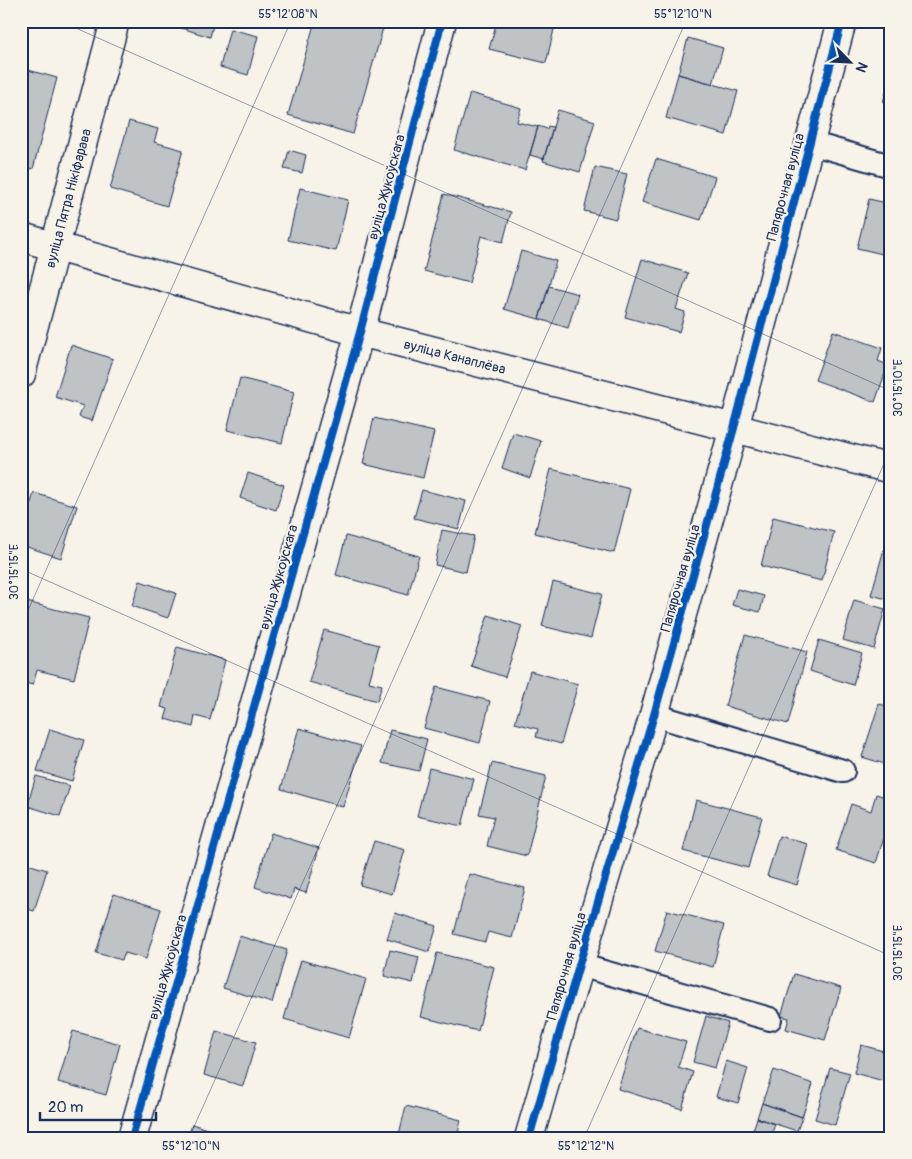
<svg xmlns="http://www.w3.org/2000/svg" width="912" height="1159" viewBox="0 0 912 1159" font-family="Pangolin,sans-serif">
  <style>
    .building { fill: #c0c3c5; stroke: #1b2f5e }
    .lines { fill: none; stroke-linecap: round; stroke-linejoin: round }
    .lane-casing { stroke: #1b2f5e; stroke-width: 26 }
    .street-casing { stroke: #1b2f5e; stroke-width: 31 }
    .lane { stroke: #f7f3e8; stroke-width: 22 }
    .street { stroke: #f7f3e8; stroke-width: 28 }
    .cycleway-casing { stroke: #f7f3e8; stroke-width: 11 }
    .cycleway { stroke: #0057b8; stroke-width: 8 }
    .ticks { fill: none; stroke: #1b2f5e; stroke-width: 1; stroke-opacity: 0.45 }
    .labels { text-anchor: middle; stroke-width: 4.5; stroke-linejoin: round; paint-order: stroke }
    .street-label { font-size: 14px; fill: #1b2f5e; stroke: #f7f3e8 }
    .neatline { fill: none; stroke: #1b2f5e; stroke-width: 2 }
    .ticks-label { font-size: 12px; text-anchor: middle; fill: #1b2f5e }
  </style>
  <rect width="100%" height="100%" fill="#f7f3e8"/>
  <filter id="ink" filterUnits="userSpaceOnUse"><feTurbulence type="fractalNoise" baseFrequency=".02" numOctaves="2"/><feDisplacementMap in="SourceGraphic" scale="10" xChannelSelector="R" yChannelSelector="G"/><feConvolveMatrix kernelMatrix="1 2 1 2 8 2 1 2 1" color-interpolation-filters="sRGB"/></filter>
  <g filter="url(#ink)">
    <!-- building -->
    <path class="building" d="M159,21h55l-4,16z
      M315,21h70l-32,113 -65,-19z
      M497,21h59l-10,42 -57,-14z
      M230,29l28,7 -10,39 -28,-8z
      M688,38l35,10 -10,36 -35,-10z
      M21,68l36,10 -24,91 -12,-3z
      M678,74l60,17 -12,44 -60,-17z
      M891,76v28l-8,-2z
      M470,93l51,15 -4,14 21,5 -13,43 -71,-20z
      M558,110l37,11 -15,51 -37,-11z
      M129,121l29,8 -4,13 29,8 -16,56 -57,-17z
      M538,126l9,3 1,-3 5,1 -9,32 -14,-4z
      M289,150l17,5 -4,18 -18,-4z
      M656,159l59,18 -14,43 -59,-18z
      M595,167l32,7 -11,45 -32,-8z
      M300,188l48,12 -12,51 -48,-11z
      M444,194l67,18 -8,30 -22,-6 -12,47 -45,-12z
      M869,199l22,5v52l-34,-8z
      M521,251l35,10 -17,58 -35,-10z
      M642,259l46,14 -12,36 9,3 -6,20 -54,-15z
      M549,286l29,8 -10,34 -29,-9z
      M833,331l49,17 -4,13 10,4 -13,37 -60,-22z
      M71,345l42,14 -21,62 -13,-4 4,-11 -28,-9z
      M240,378l54,14 -12,51 -55,-13z
      M374,418l60,14 -11,46 -60,-14z
      M513,433l28,8 -11,37 -28,-10z
      M551,469l79,20 -16,64 -79,-20z
      M248,473l36,12 -8,25 -36,-12z
      M422,490l44,11 -7,28 -45,-11z
      M34,493l43,13 -16,52 -40,-13v-10z
      M773,517l61,15 -12,49 -61,-15z
      M442,530l32,6 -8,36 -31,-7z
      M346,536l73,20 -11,39 -72,-20z
      M884,549l7,2v49l-20,-5z
      M140,581l36,12 -8,25 -36,-12z
      M553,582l49,12 -11,44 -49,-12z
      M737,589l27,7 -4,16 -28,-7z
      M854,600l31,9 -11,40 -31,-9z
      M23,601l66,17 -15,61 -37,-9 -4,15 -12,-3v-75z
      M488,615l34,11 -17,51 -34,-11z
      M324,630l55,15 -10,37 13,3 -5,16 -68,-19z
      M745,635l62,17 -19,72 -63,-18z
      M819,640l43,13 -9,32 -43,-14z
      M177,647l48,13 -15,60 -15,-4 -2,11 -28,-8 3,-10 -7,-2z
      M530,671l48,13 -17,60 -25,-7 2,-8 -23,-6z
      M436,687l54,14 -10,42 -56,-15z
      M879,704l12,3v59l-29,-9z
      M299,728l62,18 -18,61 -62,-18z
      M50,729l34,11 -12,41 -35,-10z
      M390,730l37,9 -8,32 -37,-8z
      M492,763l54,13 -19,80 -40,-10 7,-29 -15,-3z
      M429,768l45,11 -12,47 -45,-10z
      M36,776l34,10 -10,30 -33,-10z
      M876,794l15,5v27l-3,-1 -12,38 -40,-13 15,-46 20,7z
      M696,800l66,17 -14,51 -65,-17z
      M271,833l48,15 -13,45 -12,-4 -3,10 -36,-12z
      M779,836l29,8 -11,41 -30,-9z
      M374,841l31,9 -13,44 -32,-9z
      M21,862l26,8 -13,41 -13,-4z
      M469,874l56,14 -13,50 -24,-6 -3,10 -31,-8z
      M114,894l47,15 -15,50 -21,-6 -3,7 -26,-7z
      M667,910l57,15 -11,42 -58,-16z
      M395,913l42,13 -8,26 -42,-13z
      M239,936l48,14 -15,53 -49,-15z
      M390,950l29,7 -6,26 -29,-7z
      M437,953l57,14 -16,64 -57,-14z
      M301,960l65,19 -17,59 -65,-19z
      M794,974l47,14 -16,52 -39,-11 3,-11 -8,-2z
      M706,1016l22,7 -13,45 -22,-6z
      M637,1028l49,14 -8,25 15,5 -11,37 -64,-20z
      M73,1031l47,13 -14,51 -48,-13z
      M216,1031l40,11 -13,44 -39,-11z
      M861,1045l30,8v30l-37,-10z
      M726,1061l22,7 -10,35 -22,-6z
      M830,1068l20,5 -15,52 -20,-6z
      M774,1070l39,14 -11,33 -40,-14z
      M762,1103l40,14 -5,14 -40,-13z
      M406,1106l55,14 -4,18h-59z
      M757,1118l18,6 -4,12 -18,-6z
      M192,1124l42,14h-46z"/>
    <g class="lines">
      <defs>
        <path id="lane" d="M810,143l81,23
          M654,715l189,56
          M579,965l191,54"/>
        <g id="street">
          <path id="s1" d="M21,237l339,95 374,96 157,41"/>
          <path id="s2" d="M21,374l94,-353"/>
          <path d="M132,1138l228,-806 82,-311"/>
          <path d="M529,1138l50,-173 75,-250 80,-287 108,-407"/>
        </g>
      </defs>
      <!-- lane casing -->
      <use href="#lane" class="lane-casing"/>
      <!-- street casing -->
      <use href="#street" class="street-casing"/>
      <!-- lane -->
      <use href="#lane" class="lane"/>
      <!-- street -->
      <use href="#street" class="street"/>
      <defs>
        <path id="cycleway" d="M132,1138l228,-806 82,-311
          M529,1138l50,-173 75,-250 80,-287 108,-407"/>
      </defs>
      <!-- cycleway casing -->
      <use href="#cycleway" class="cycleway-casing"/>
      <!-- cycleway -->
      <use href="#cycleway" class="cycleway"/>
    </g>
  </g>
  <!-- ticks -->
  <path class="ticks" d="M60,21l831,370M21,569l870,387M21,626l270,-605M21,1134l9,4M189,1138l497,-1117M584,1138l307,-690"/>
  <g class="labels">
    <!-- street labels -->
    <g class="street-label">
      <text transform="translate(386 187) rotate(-75)" y="5">вуліца Жукоўскага</text>
      <text transform="translate(785 187) rotate(-75)" y="5">Папярочная вуліца</text>
      <text dy="5" stroke="none"><textPath href="#s2" startOffset="182">вуліца Пятра Нікіфарава</textPath></text>
      <text dy="5" stroke="none"><textPath href="#s1" startOffset="450">вуліца Канаплёва</textPath></text>
      <text transform="translate(278 577) rotate(-74)" y="5">вуліца Жукоўскага</text>
      <text transform="translate(680 578) rotate(-74)" y="5">Папярочная вуліца</text>
      <text transform="translate(566 966) rotate(-74)" y="5">Папярочная вуліца</text>
      <text transform="translate(167 967) rotate(-74)" y="5">вуліца Жукоўскага</text>
    </g>
  </g>
  <!-- margin -->
  <rect width="912" height="1159" fill="none" stroke="#f7f3e8" stroke-width="55"/>
  <!-- north arrow -->
  <g transform="translate(850 62) rotate(114)" stroke="#f7f3e8" stroke-width="4" paint-order="stroke">
  <path d="M0-4L9 19L0 12L-9 19Z" fill="#1b2f5e"/>
  <text y="-8" font-size="14" font-weight="bold" text-anchor="middle" fill="#1b2f5e">N</text>
  </g>
  <!-- scale -->
  <path d="M40 1112v8h116v-8" fill="none" stroke="#1b2f5e" stroke-width="2.5"/>
  <text x="48" y="1112" font-size="15" fill="#1b2f5e" stroke="#f7f3e8" stroke-width="4" paint-order="stroke">20 m</text>
  <rect x="28" y="28" width="856" height="1104" class="neatline"/>
  <g class="ticks-label">
    <text x="288" y="18">55°12'08"N</text>
    <text x="683" y="18">55°12'10"N</text>
    <text transform="translate(898 388) rotate(-90)" y="4">30°15'10"E</text>
    <text transform="translate(14 572) rotate(-90)" y="4">30°15'15"E</text>
    <text transform="translate(898 953) rotate(-90)" y="4">30°15'15"E</text>
    <text x="191" y="1150">55°12'10"N</text>
    <text x="586" y="1150">55°12'12"N</text>
  </g>
</svg>
